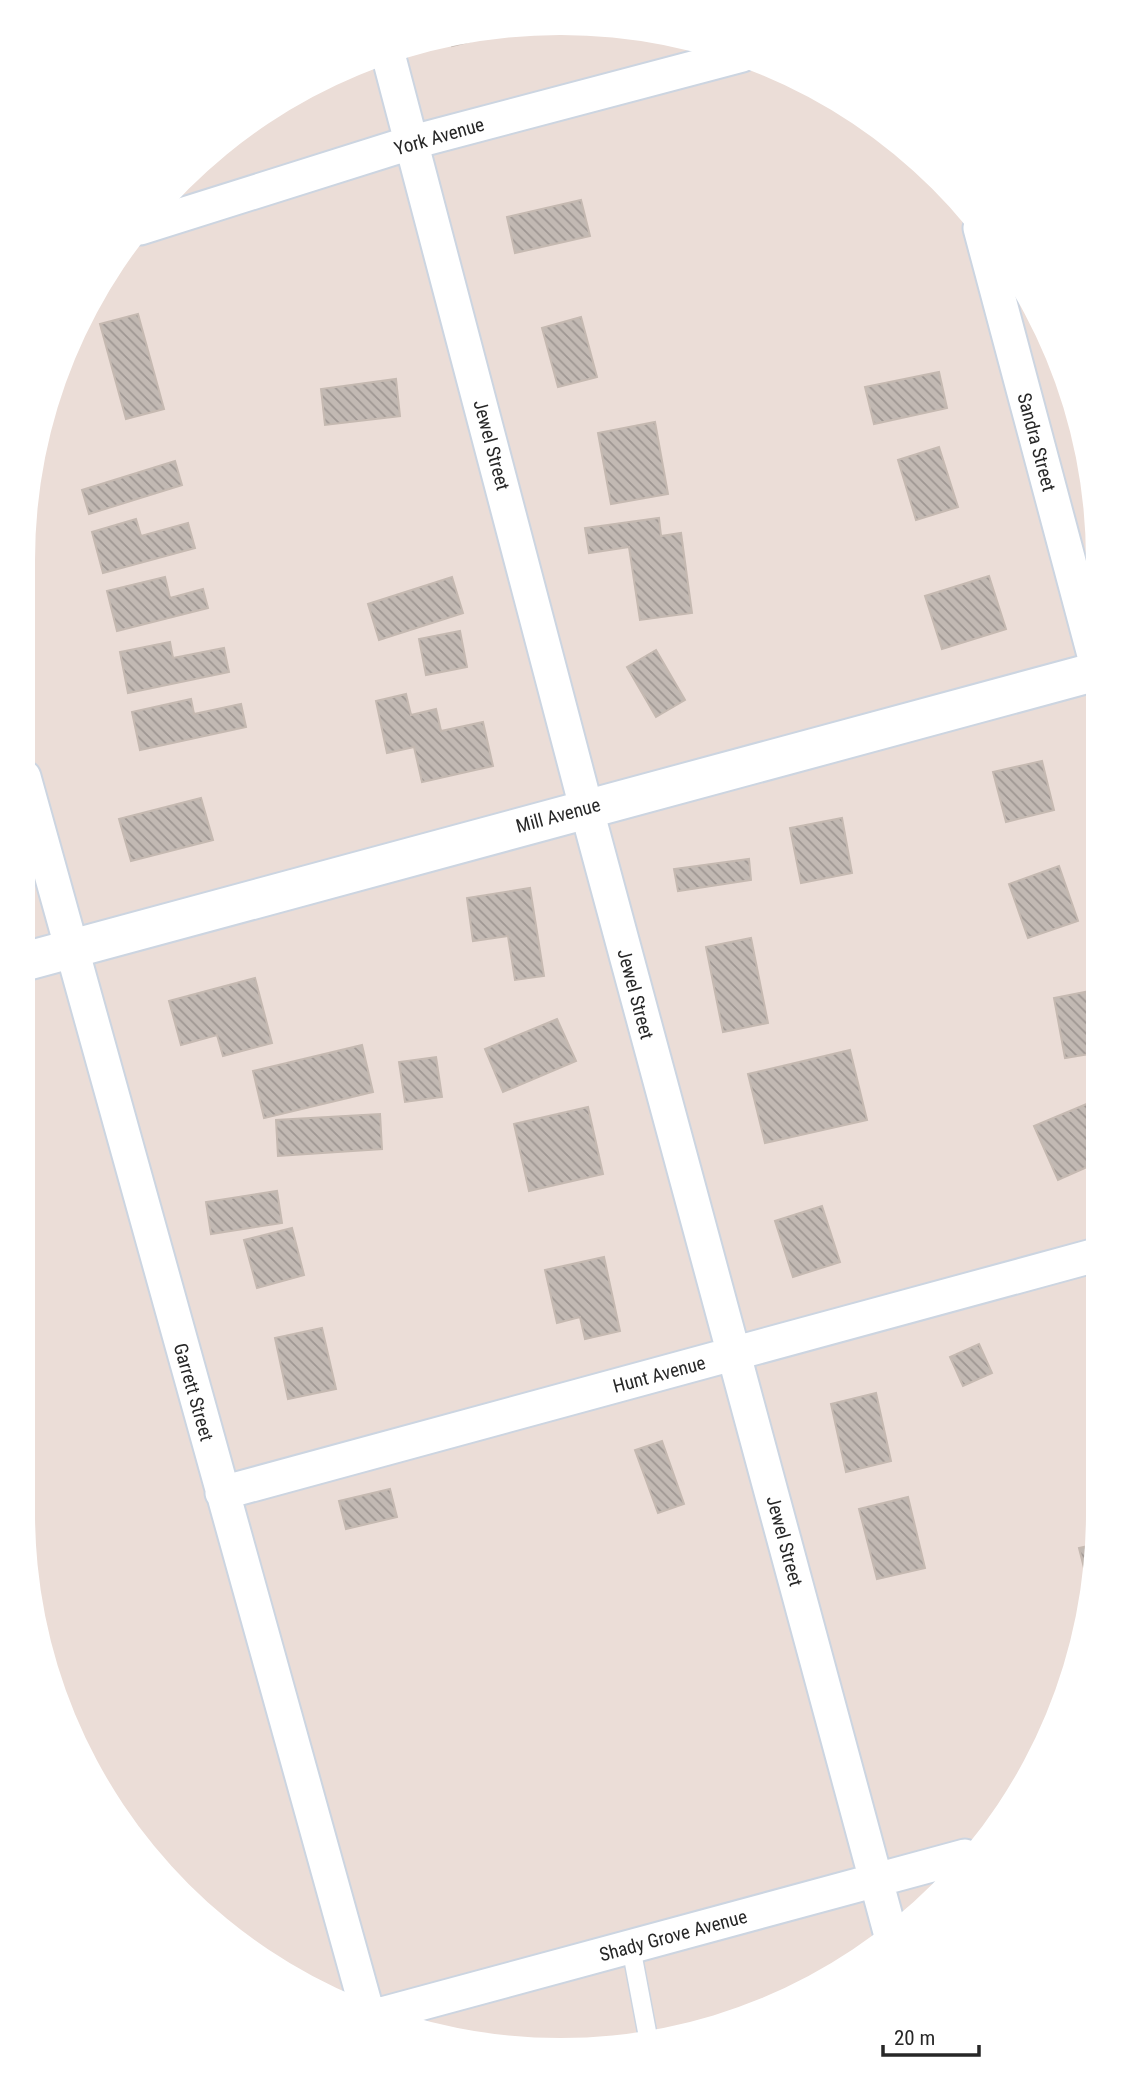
<svg xmlns="http://www.w3.org/2000/svg" width="1121" height="2073" viewBox="0 0 1121 2073" font-family="'Roboto Condensed',sans-serif">
  <style>
    .building { fill: url(#building-back-hatch); stroke: #c5b9b1; stroke-width: 2 }
    .lines { fill: none; stroke-linecap: round; stroke-linejoin: round }
    .lane-casing { stroke: #ccd5e1; stroke-width: 21 }
    .street-casing { stroke: #ccd5e1; stroke-width: 37 }
    .secondary-casing { stroke: #ccd5e1; stroke-width: 42 }
    .lane { stroke: #fff; stroke-width: 18 }
    .street { stroke: #fff; stroke-width: 33 }
    .secondary { stroke: #fff; stroke-width: 38 }
    .labels { text-anchor: middle; stroke-width: 5; stroke-linejoin: round; paint-order: stroke }
    .street-label { font-size: 19px; fill: #272727; stroke: #fff }
  </style>
  <defs>
    <pattern id="building-back-hatch" width="6" height="6" patternUnits="userSpaceOnUse" patternTransform="scale(1.75)"><rect width="6" height="6" fill="#c2b9b3"/><path d="M-1 5l2 2M0 0l6 6M5-1l2 2" fill="none" stroke="#9e9692"/></pattern>
  </defs>
  <rect width="100%" height="100%" fill="#ebddd7"/>
  <!-- building -->
  <path class="building" d="M502,28l1,5 -51,13 -2,-10z
    M581,200l9,36 -75,17 -8,-36z
    M138,314l26,95 -38,10 -26,-95z
    M581,317l16,60 -39,10 -16,-59z
    M939,372l8,36 -73,16 -9,-37z
    M396,379l4,37 -75,9 -4,-36z
    M655,422l13,72 -57,10 -13,-71z
    M939,447l19,60 -42,13 -18,-60z
    M175,461l7,24 -93,29 -7,-24z
    M659,518l2,18 20,-3 11,80 -52,7 -11,-73 -40,6 -4,-25z
    M136,519l5,17 47,-13 7,25 -92,25 -11,-41z
    M989,576l17,53 -64,20 -17,-53z
    M165,577l5,21 33,-9 5,19 -91,23 -10,-40z
    M452,577l11,36 -84,27 -11,-36z
    M460,631l7,36 -41,8 -7,-36z
    M170,642l3,16 51,-10 5,24 -101,21 -8,-41z
    M656,650l29,50 -29,17 -29,-50z
    M406,694l5,21 25,-6 5,22 42,-9 10,44 -71,16 -8,-35 -27,6 -11,-52z
    M191,699l3,15 47,-10 5,23 -106,23 -8,-38z
    M1042,761l12,49 -48,12 -13,-50z
    M201,798l12,42 -82,21 -12,-42z
    M842,818l10,55 -51,10 -11,-55z
    M749,859l2,21 -73,11 -4,-22z
    M1059,866l19,55 -50,17 -19,-54z
    M530,888l14,88 -29,4 -7,-44 -35,5 -6,-43z
    M751,938l17,85 -45,9 -17,-85z
    M255,978l17,65 -49,13 -6,-21 -36,10 -12,-44z
    M1095,990l1,63 -31,5 -11,-60z
    M557,1019l19,42 -73,31 -18,-43z
    M362,1045l11,47 -109,26 -11,-47z
    M850,1050l17,70 -102,23 -17,-69z
    M436,1057l6,40 -37,5 -6,-40z
    M1096,1100v63l-38,17 -24,-54z
    M588,1107l15,67 -74,17 -15,-67z
    M380,1114l2,35 -104,7 -2,-36z
    M277,1191l5,32 -71,11 -5,-32z
    M822,1206l18,56 -47,15 -18,-56z
    M292,1228l12,47 -47,13 -13,-48z
    M604,1257l16,74 -35,8 -5,-22 -23,6 -12,-53z
    M322,1328l14,61 -48,10 -13,-61z
    M979,1344l13,29 -29,13 -13,-29z
    M876,1393l15,68 -45,11 -15,-68z
    M662,1441l22,63 -26,9 -23,-63z
    M390,1489l7,28 -51,12 -7,-28z
    M908,1497l17,71 -48,11 -18,-70z
    M1097,1544l-4,31 -7,1 -7,-28z"/>
  <g class="lines">
    <defs>
      <path id="lane" d="M631,1947l17,90"/>
      <path id="street" d="M388,54l198,753 304,1125
        M140,228l273,-86 329,-87
        M980,228l114,427
        M24,777l342,1230
        M222,1493l874,-238
        M382,2014l583,-158"/>
      <path id="secondary" d="M23,962l1071,-290"/>
    </defs>
    <!-- lane casing -->
    <use href="#lane" class="lane-casing"/>
    <!-- street casing -->
    <use href="#street" class="street-casing"/>
    <!-- secondary casing -->
    <use href="#secondary" class="secondary-casing"/>
    <!-- lane -->
    <use href="#lane" class="lane"/>
    <!-- street -->
    <use href="#street" class="street"/>
    <!-- secondary -->
    <use href="#secondary" class="secondary"/>
  </g>
  <g class="labels">
    <!-- street labels -->
    <g class="street-label">
      <text transform="translate(439 136) rotate(-16)" y="7">York Avenue</text>
      <text transform="translate(1037 442) rotate(75)" y="7">Sandra Street</text>
      <text transform="translate(492 445) rotate(75)" y="7">Jewel Street</text>
      <text transform="translate(558 815) rotate(-15)" y="7">Mill Avenue</text>
      <text transform="translate(636 994) rotate(75)" y="7">Jewel Street</text>
      <text transform="translate(659 1374) rotate(-15)" y="7">Hunt Avenue</text>
      <text transform="translate(194 1392) rotate(74)" y="7">Garrett Street</text>
      <text transform="translate(785 1541) rotate(75)" y="7">Jewel Street</text>
      <text transform="translate(673 1935) rotate(-15)" y="7">Shady Grove Avenue</text>
    </g>
  </g>
  <!-- crop -->
  <path d="M0 0H1121V2073H0ZM560 35H561A525 525 0 0 1 1086 560V1513A525 525 0 0 1 561 2038H560A525 525 0 0 1 35 1513V560A525 525 0 0 1 560 35Z" fill="#fff" fill-rule="evenodd"/>
  <!-- scale -->
  <path d="M883 2045v10h96v-10" fill="none" stroke="#272727" stroke-width="3.5"/>
  <text x="894" y="2045" font-size="21" fill="#272727" stroke="#ffffff" stroke-width="5" paint-order="stroke">20 m</text>
</svg>
